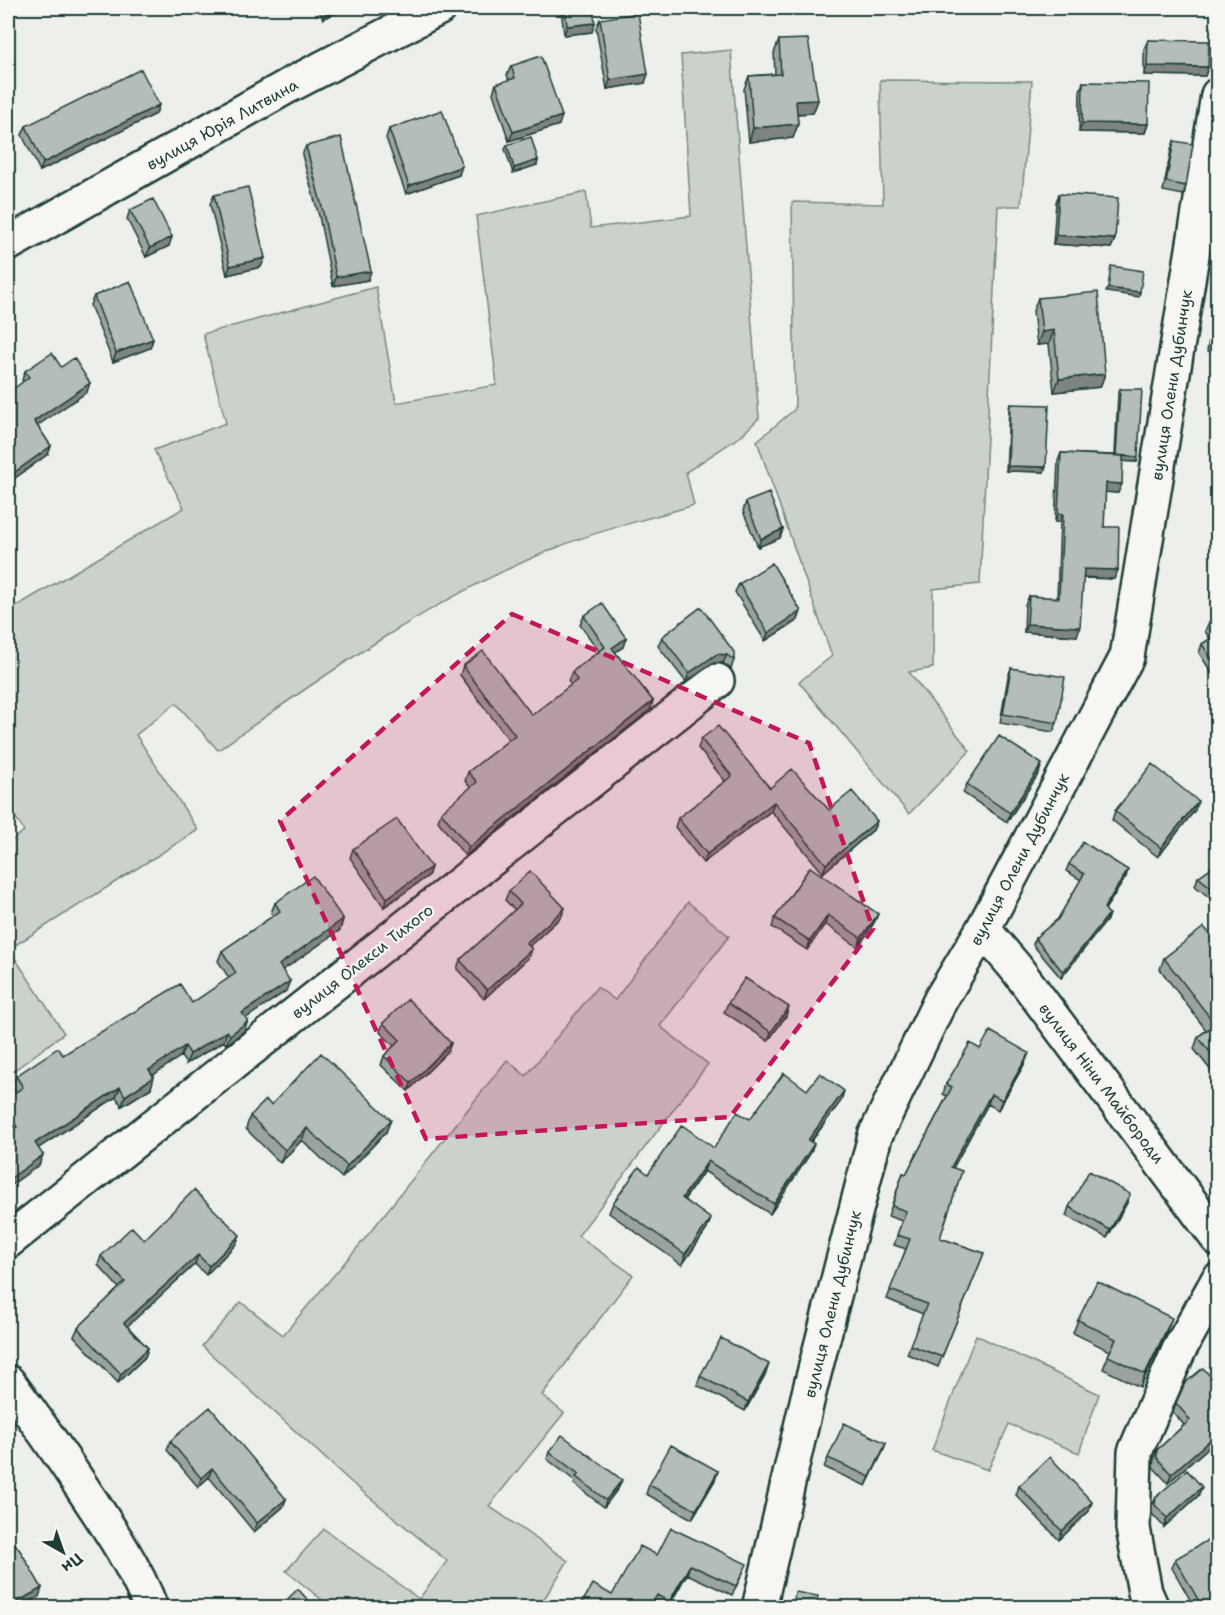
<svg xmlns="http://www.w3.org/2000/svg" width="1225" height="1615" viewBox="0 0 1225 1615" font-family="'Shantell Sans',sans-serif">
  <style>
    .green { fill: #cbd2cc; stroke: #758880; stroke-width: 1.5 }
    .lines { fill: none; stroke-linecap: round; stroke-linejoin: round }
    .minor-casing { stroke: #1f3d34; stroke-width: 38 }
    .minor { stroke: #f6f6f2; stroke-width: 33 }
    .wall { fill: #9ba39e; stroke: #1f3d34; stroke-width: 1.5 }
    .shaded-wall { fill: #7e8481; stroke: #1f3d34; stroke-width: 1.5 }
    .building { fill: #b4bdb8; stroke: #1f3d34; stroke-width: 1.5 }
    .marked { fill: #c2185b; fill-opacity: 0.2; stroke: #c2185b; stroke-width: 4.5; stroke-dasharray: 12 8; stroke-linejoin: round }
    .labels { text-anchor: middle; stroke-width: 4.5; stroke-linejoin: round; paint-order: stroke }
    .street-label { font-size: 16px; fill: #1f3d34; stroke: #f6f6f2 }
  </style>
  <rect width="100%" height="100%" fill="#edefea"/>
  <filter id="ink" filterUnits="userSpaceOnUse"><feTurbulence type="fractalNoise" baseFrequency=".0167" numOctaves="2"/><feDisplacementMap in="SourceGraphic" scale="12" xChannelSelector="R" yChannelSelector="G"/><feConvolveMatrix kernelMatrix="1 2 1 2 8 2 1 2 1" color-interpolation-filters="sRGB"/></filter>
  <g filter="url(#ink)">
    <!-- green -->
    <path class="green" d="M731,50l28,368 -18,18 -55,36 8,33c-45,14 -93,24 -136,42 -124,50 -231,126 -340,203l-42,-47 -40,32 62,95 -189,119 55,84 -56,42v-232l16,-12 -16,-26v-194l176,-103 -30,-58 72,-27 -23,-89 173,-47 20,116 101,-18 -21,-169 110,-24 5,36 100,-12 -10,-161z
      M880,80l152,1 -11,125h-23l-18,378 -47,5v79l-24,4 61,79 -61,63 -110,-132 33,-26 -75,-215 38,-32 -3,-207 91,2z
      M688,902l41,34 -69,90 48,38 -130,172 55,39 -91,120 22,18 -75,93 79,55 -29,46h-208l-45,-36 38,-42 95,70 28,-38 -96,-79 -149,-136 39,-44 42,33 80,-94 144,-181 19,16 71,-89 18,13z
      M976,1335l123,59 -20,59 -70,-29 -21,46 -56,-20z"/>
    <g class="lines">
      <defs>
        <path id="minor" d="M8,244l280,-158 151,-78
          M983,929l33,39 202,271
          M8,1241l709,-560
          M8,1382c27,36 52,72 77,110 24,36 50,74 66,116
          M759,1608l49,-211 67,-261 66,-137 42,-70 144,-272 91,-562
          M1152,1608l-7,-16 -12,-64 2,-76 44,-102 39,-70"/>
      </defs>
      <!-- minor casing -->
      <use href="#minor" class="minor-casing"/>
      <!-- minor -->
      <use href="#minor" class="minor"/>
    </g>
    <!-- wall -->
    <path class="wall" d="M317,8h27l-21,11z
      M561,8h32l-1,24 -28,3z
      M600,19l45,64 -38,6 -11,-61z
      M779,40l39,60 -5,13 -16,1 1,10 -5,14 -44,4 -5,-53 5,-13 26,-2 -1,-21z
      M1148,40l60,27 -3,9 -61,-1v-26z
      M511,66l48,59 -50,16 -16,-48 3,-9 13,-4 -2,-5z
      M1083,82l65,42 -3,9 -66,-1 1,-41z
      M156,114l-116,57 -18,-36 4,-9z
      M389,129l70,46 -53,19 -20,-56z
      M1174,141l12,45 -3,9 -20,-4 8,-41z
      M507,145l31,15 -1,5 -24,8 -8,-24z
      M306,146l62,134 -35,6 -14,-70 -17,-61z
      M1059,194l56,45 -4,9 -58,-4 3,-42z
      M214,195l47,72 -34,8 -17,-71z
      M130,210l39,36 -23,11 -19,-38z
      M94,296l59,43 -3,9 -37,14 -23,-57z
      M1038,298l67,76 -5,13 -46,5 -5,-48 -12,1 -4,-34z
      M1217,304h1v49l-11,-2 7,-38z
      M61,367l26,25 -50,33 14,21 -3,8 -40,29 15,-101 -1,-2 3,-9z
      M1120,389l17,73 -15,-1 -4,32 -13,-1 -1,35 14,43 -4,9 -31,-1 -6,58 -53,-4 1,-27 4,-9 28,2 3,-76h-5l3,-61 3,-8 54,2 3,-62z
      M1010,404l34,68 -38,-1 3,-63z
      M746,502l37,27 -3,9 -22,9 -15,-36z
      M739,584l62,27 -3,9 -33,21 -30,-49z
      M701,607l33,53 -3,9 -8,-6h-9l-28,19 -28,-36 4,-9z
      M584,616l39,31 -8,5 38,49 -3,9 -185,146 -27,-35 3,-9 30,-24 -6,-7 3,-9 41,-32 -49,-65 3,-9 69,49 39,-30 -3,-4 4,-9 27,-21 -19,-26z
      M1218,617v59l-3,2 -16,-25 3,-9 8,-5 -5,-8 4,-9z
      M1011,668l46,55 -4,9 -53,-9 8,-46z
      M701,739l69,49 59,22 48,11 -4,9 -50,43 -52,-62 -68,52 -28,-36 3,-9 47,-37 -27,-33z
      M1039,773l-32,49 -44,-29 4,-9z
      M1195,810l-37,47 -46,-37 3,-9z
      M353,849l78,18 -3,9 -44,31 -34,-49z
      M1218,863v35l-4,3 -19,-15 3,-9z
      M1069,864l57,13 -21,32 2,11 -46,58 -28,-33 2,-7 23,-19 23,-39 -15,-9z
      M810,867l68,47 -4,9 -16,24 -33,-23 -18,26 -35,-23 3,-9z
      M509,891l56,17 -4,9 -32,29 3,3 -4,9 -44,41 -27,-30 3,-9 55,-50 -10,-10z
      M275,903l68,16 -3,11 -57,40 3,21 -40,27 -2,13 -18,14 -2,-4 -38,23 -5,-8 -28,19 -2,13 -29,18 -6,-9 -78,51 1,17 -31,22v-54l2,-1 -2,-3v-31l8,-6 -4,-5 4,-11 47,-21 129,-52 37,-25 -11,-17 4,-10 51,-35 -2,-3z
      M1218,944v131l-2,2 -22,-28 4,-12 8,-7 -46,-61 4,-11z
      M728,1003l58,13 -18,25 -44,-29z
      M383,1023l68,20 -3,8 -40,40 -27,-26 3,-9 10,-10 -14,-14z
      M980,1049l45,14 -27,47 -10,-6 -35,64 -13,70 44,15 -46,114 -31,-13 16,-40 -36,-15 19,-50 -12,-4 8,-24 -14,-5 15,-43 3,1 41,-78 -4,-2 3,-10z
      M807,1090l34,11 -30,41 3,2 -4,10 -40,60 -66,-43 -20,29 23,29 -25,36 -73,-52 4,-10 101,-55 36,-29z
      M271,1105l115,27 -44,46 -40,-38 -22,23 -34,-34 4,-13z
      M1127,1203l-20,35 -41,-22 3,-9z
      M144,1240l92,4 -30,31 -11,-11 -68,62 21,22 -3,9 -27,26 -44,-47 4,-8 41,-40 -21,-23 3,-9z
      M1078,1320l89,11 -27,56 -37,-18 7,-18 -37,-18z
      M1218,1372v67l-50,44 -15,-16 1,-8 3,-9 27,-25 -11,-13 3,-9z
      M766,1373l-21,38 -48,-26 3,-9z
      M170,1441l116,58 -3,8 -29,25 -45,-55 -11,10 -31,-37z
      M886,1443l-20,43 -42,-19 4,-9z
      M549,1452l70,35 -15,20 -30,-23 1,-3 -28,-22z
      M718,1471l-3,9 -23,39 -46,-25 3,-9z
      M1019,1486l70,25 -30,29 -43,-45z
      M1198,1496l-34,31 -12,-13v-8l4,-9z
      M657,1555l86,18 -11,22 -45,-21 -19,34h-9l-6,-4 -74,4 33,-13z
      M1175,1559l43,49h-23l-23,-40z"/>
    <!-- shaded-wall -->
    <path class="shaded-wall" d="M330,8h14l-21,11 3,-9z
      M595,23l-3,9 -28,3 3,-9z
      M1147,66l61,1 -3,9 -61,-1z
      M648,74l-3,9 -38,6 3,-9z
      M818,100l-5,13 -22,1 5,-13z
      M159,105l-3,9 -116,57 3,-8z
      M562,116l-3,9 -50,16 4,-9z
      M1082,123l66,1 -3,9 -66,-1z
      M798,124l-5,14 -44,4 4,-14z
      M538,160l-1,5 -24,8 1,-5z
      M462,166l-3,9 -53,19 3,-8z
      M1056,235l59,4 -4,9 -58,-4z
      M172,237l-3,9 -23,11 4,-9z
      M265,258l-4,9 -34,8 3,-9z
      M371,271l-3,9 -35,6 3,-9z
      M1108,288l32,4 -1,5 -33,-5z
      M1054,330l-5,14 -12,1 5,-13z
      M153,339l-3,9 -37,14 3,-9z
      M1105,374l-5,13 -46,5 5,-13z
      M90,383l-3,9 -56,38 3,-9z
      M51,446l-3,8 -40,29v-6z
      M1116,456l22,1 -1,5 -23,-1z
      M1008,466l38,1 -2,5 -38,-1z
      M1106,483l16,1 -4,9 -15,-1z
      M1058,513l5,1 -3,8h-5z
      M783,529l-3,9 -22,9 3,-8z
      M1084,569l34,1 -4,9 -33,-2z
      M801,611l-3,9 -33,21 3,-8z
      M1027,624l53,3 -3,9 -53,-4z
      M626,638l-3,9 -15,10 4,-9z
      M717,654l10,1 -4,8h-9l-28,19 3,-9z
      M653,701l-3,9 -185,146 4,-9z
      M1042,764l-3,9 -32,49 3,-9z
      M1198,801l-3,9 -37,47 3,-9z
      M774,802l-3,9 -68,52 4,-9z
      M877,821l-4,9 -50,43 3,-9z
      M431,867l-3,9 -44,31 3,-9z
      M1128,870l-2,7 -24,37 2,-6z
      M1217,892h1v6l-4,3z
      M565,908l-4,9 -38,35 3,-9z
      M878,914l-4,9 -16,24 3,-9z
      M1109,914l-2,6 -46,58 2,-6z
      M828,915l-3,9 -18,26 3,-9z
      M343,919l-3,11 -64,45 3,-10z
      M532,949l-4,9 -44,41 3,-9z
      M290,981l-4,10 -47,32 3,-10z
      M789,1007l-3,9 -18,25 3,-9z
      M248,1021l-4,10 -18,14 4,-10z
      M227,1031l-3,10 -38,23 4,-10z
      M451,1043l-3,8 -40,40 3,-8z
      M185,1046l-4,10 -35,24 3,-10z
      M1029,1053l-4,10 -27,47 4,-10z
      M154,1077l-3,11 -29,18 3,-10z
      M120,1087l-4,10 -85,56 4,-10z
      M844,1091l-3,10 -37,49 4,-10z
      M991,1094l-3,10 -40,73 3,-10z
      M391,1120l-5,12 -44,46 5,-12z
      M307,1128l-5,12 -22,23 5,-13z
      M814,1144l-4,10 -40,60 4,-10z
      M43,1155l-4,10 -31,22v-7z
      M708,1161l-4,10 -26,37 4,-10z
      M1130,1194l-3,9 -20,35 3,-8z
      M711,1219l-4,10 -25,36 3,-11z
      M240,1235l-4,9 -30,31 3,-9z
      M198,1255l-3,9 -74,68 3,-9z
      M1172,1318l-5,13 -27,56 5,-13z
      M148,1348l-3,9 -27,26 3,-9z
      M769,1364l-3,9 -21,38 3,-9z
      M1218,1433v6l-50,44 3,-9z
      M886,1443l-3,9 -17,34 4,-9z
      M212,1468l-3,9 -11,10 3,-9z
      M718,1471l-3,9 -23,39 4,-9z
      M622,1480l-3,7 -15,20 2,-7z
      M1202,1487l-4,9 -34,31 3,-9z
      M286,1499l-3,8 -29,25 3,-9z
      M1092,1502l-3,9 -30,29 3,-9z
      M690,1565l-3,9 -20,34 2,-6z
      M42,1588l-3,9 -19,11h-10v-2z"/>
    <!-- building -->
    <path class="building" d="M565,8h28l2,15 -28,3z
      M638,13l10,61 -38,6 -10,-61z
      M808,39l10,61 -22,1 2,23 -45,4 -4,-52 32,-2 -2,-34z
      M1148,40l61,1 -1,26 -61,-1z
      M541,56l21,60 -49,16 -17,-48 19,-6 -4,-12z
      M141,69l18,36 -116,58 -17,-37z
      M1083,82l66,1 -1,41 -66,-1z
      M442,110l20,56 -53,20 -20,-57z
      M341,137l30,134 -35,6 -14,-70 -16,-61z
      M531,137l7,23 -24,8 -7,-23z
      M1174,141l19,3 -7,42 -20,-4z
      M248,187l17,71 -35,8 -16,-71z
      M1059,194l59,4 -3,41 -59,-4z
      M153,199l19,38 -22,11 -20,-38z
      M1111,266l32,5 -3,21 -32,-4z
      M130,281l23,58 -37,14 -22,-57z
      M1098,292l7,82 -46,5 -5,-49 -12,2 -4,-34z
      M1217,304h1v39l-8,-1z
      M52,353l9,14 13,-9 16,25 -56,38 17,25 -43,31v-84l21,-16 -4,-6z
      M1120,389h22l-4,68 -22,-2z
      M1010,404l39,1 -3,62 -38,-1z
      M1061,453l62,3 -1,28 -16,-1 -2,44h15l-1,43 -34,-1 -4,58 -53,-3 2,-28 30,2 4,-84 -5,-1z
      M769,493l14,36 -22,10 -15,-37z
      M772,563l29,48 -33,22 -29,-49z
      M602,603l24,35 -14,10 41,53 -184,146 -28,-35 36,-30 -9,-10 47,-37 -52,-69 20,-15 49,64 45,-35 -5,-8 33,-25 -21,-31z
      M701,607l33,45v8l-7,-5 -10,-1 -28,19 -27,-36z
      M1218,617v52l-16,-25 14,-9 -7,-13z
      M1011,668l54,9 -8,46 -54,-9z
      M718,726l52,62 22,-19 37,41 23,-19 25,30 -51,43 -52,-62 -67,52 -29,-36 54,-42 -31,-37z
      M999,736l43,28 -32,49 -43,-29z
      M1152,764l46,37 -37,47 -46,-37z
      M397,819l34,48 -44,31 -34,-49z
      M1083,842l45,28 -24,38 5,6 -46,58 -28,-34 23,-19 26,-45 -15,-10z
      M1218,863v29h-1l-19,-15z
      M810,867l68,47 -17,24 -33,-23 -18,26 -35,-23z
      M530,871l35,37 -39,35 6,6 -45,41 -27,-30 61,-56 -12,-13z
      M313,876l30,43 -64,46 11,16 -48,32 6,8 -18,14 -3,-4 -37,23 -5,-8 -36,24 5,7 -29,19 -5,-9 -85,56 8,12 -35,25v-47l9,-6 -9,-14v-15l15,-11 -7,-11 42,-28 5,7 117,-71 12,19 44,-30 -14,-22 58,-40 -5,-8z
      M1204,927l14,17v118l-20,-25 17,-13 -51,-66z
      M745,978l44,29 -18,25 -43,-29z
      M408,999l43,44 -40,40 -27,-27 16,-16 -17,-17z
      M990,1031l39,22 -27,47 -11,-6 -40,73 11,4 -22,67 44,15 -42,104 -32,-12 17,-41 -37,-14 20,-51 -13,-4 9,-24 -14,-5 11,-33 3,1 46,-87 -6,-3 24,-41 10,6z
      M321,1053l70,67 -44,46 -40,-38 -22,22 -35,-34 16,-16 5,5z
      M784,1073l23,17 13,-17 24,18 -36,49 6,4 -40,60 -66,-43 -26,37 29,21 -26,35 -72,-51 26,-36 9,7 34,-49 32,23 23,-36 13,7z
      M1089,1171l41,23 -20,36 -41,-23z
      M194,1190l46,45 -31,31 -11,-11 -74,68 24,25 -27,26 -43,-46 47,-46 -24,-26 31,-29 12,13z
      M1097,1281l75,37 -27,56 -37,-18 8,-17 -38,-19z
      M721,1338l48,26 -21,38 -48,-26z
      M1203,1368l8,9 7,-5v61l-47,41 -14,-16v-8l33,-30 -14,-17 9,-20z
      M210,1407l76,92 -29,24 -45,-55 -11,10 -31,-37z
      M844,1423l42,20 -16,34 -42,-19z
      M562,1435l60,45 -16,20 -30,-23 3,-3 -30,-22z
      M671,1445l47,26 -22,39 -47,-25z
      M1050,1457l42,45 -30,29 -43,-45z
      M1187,1470l15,17 -35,31 -12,-13 1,-8z
      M671,1528l76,36 -11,22 -46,-21 -21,37 -12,-7 -7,13h-71l14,-24 19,11 28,-49 17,9z
      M8,1534l13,18 21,36 -32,18 -2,-3z
      M1218,1534v70l-6,4h-9l-28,-49z
      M298,1589l17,19h-37z
      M795,1592l23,4 -2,12h-23z
      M1113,1598l11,10h-19z"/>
  </g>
  <!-- marked area -->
  <path class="marked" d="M512,614l297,129 64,186 -143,188 -304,22 -146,-318z"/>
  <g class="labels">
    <!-- street labels -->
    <g class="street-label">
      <text transform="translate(222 124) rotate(-29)" y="6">вулиця Юрія Литвина</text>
      <text transform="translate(1171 385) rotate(-81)" y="6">вулиця Олени Дубинчук</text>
      <text transform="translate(1019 859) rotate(-62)" y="6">вулиця Олени Дубинчук</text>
      <text transform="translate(362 961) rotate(-38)" y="6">вулиця Олекси Тихого</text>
      <text transform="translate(1102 1083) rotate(53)" y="6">вулиця Ніни Майбороди</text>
      <text transform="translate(832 1304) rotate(-76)" y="6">вулиця Олени Дубинчук</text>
    </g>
  </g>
  <!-- margin -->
  <rect width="1225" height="1615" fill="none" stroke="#f6f6f2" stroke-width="30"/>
  <rect x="15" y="15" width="1195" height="1585" fill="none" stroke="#1f3d34" stroke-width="2" filter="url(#ink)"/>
  <!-- north arrow -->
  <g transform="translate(63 1552) rotate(140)" stroke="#f6f6f2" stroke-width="4.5" paint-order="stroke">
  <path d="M0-4.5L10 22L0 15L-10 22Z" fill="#1f3d34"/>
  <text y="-9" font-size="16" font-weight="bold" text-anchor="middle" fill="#1f3d34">Пн</text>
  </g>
</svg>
